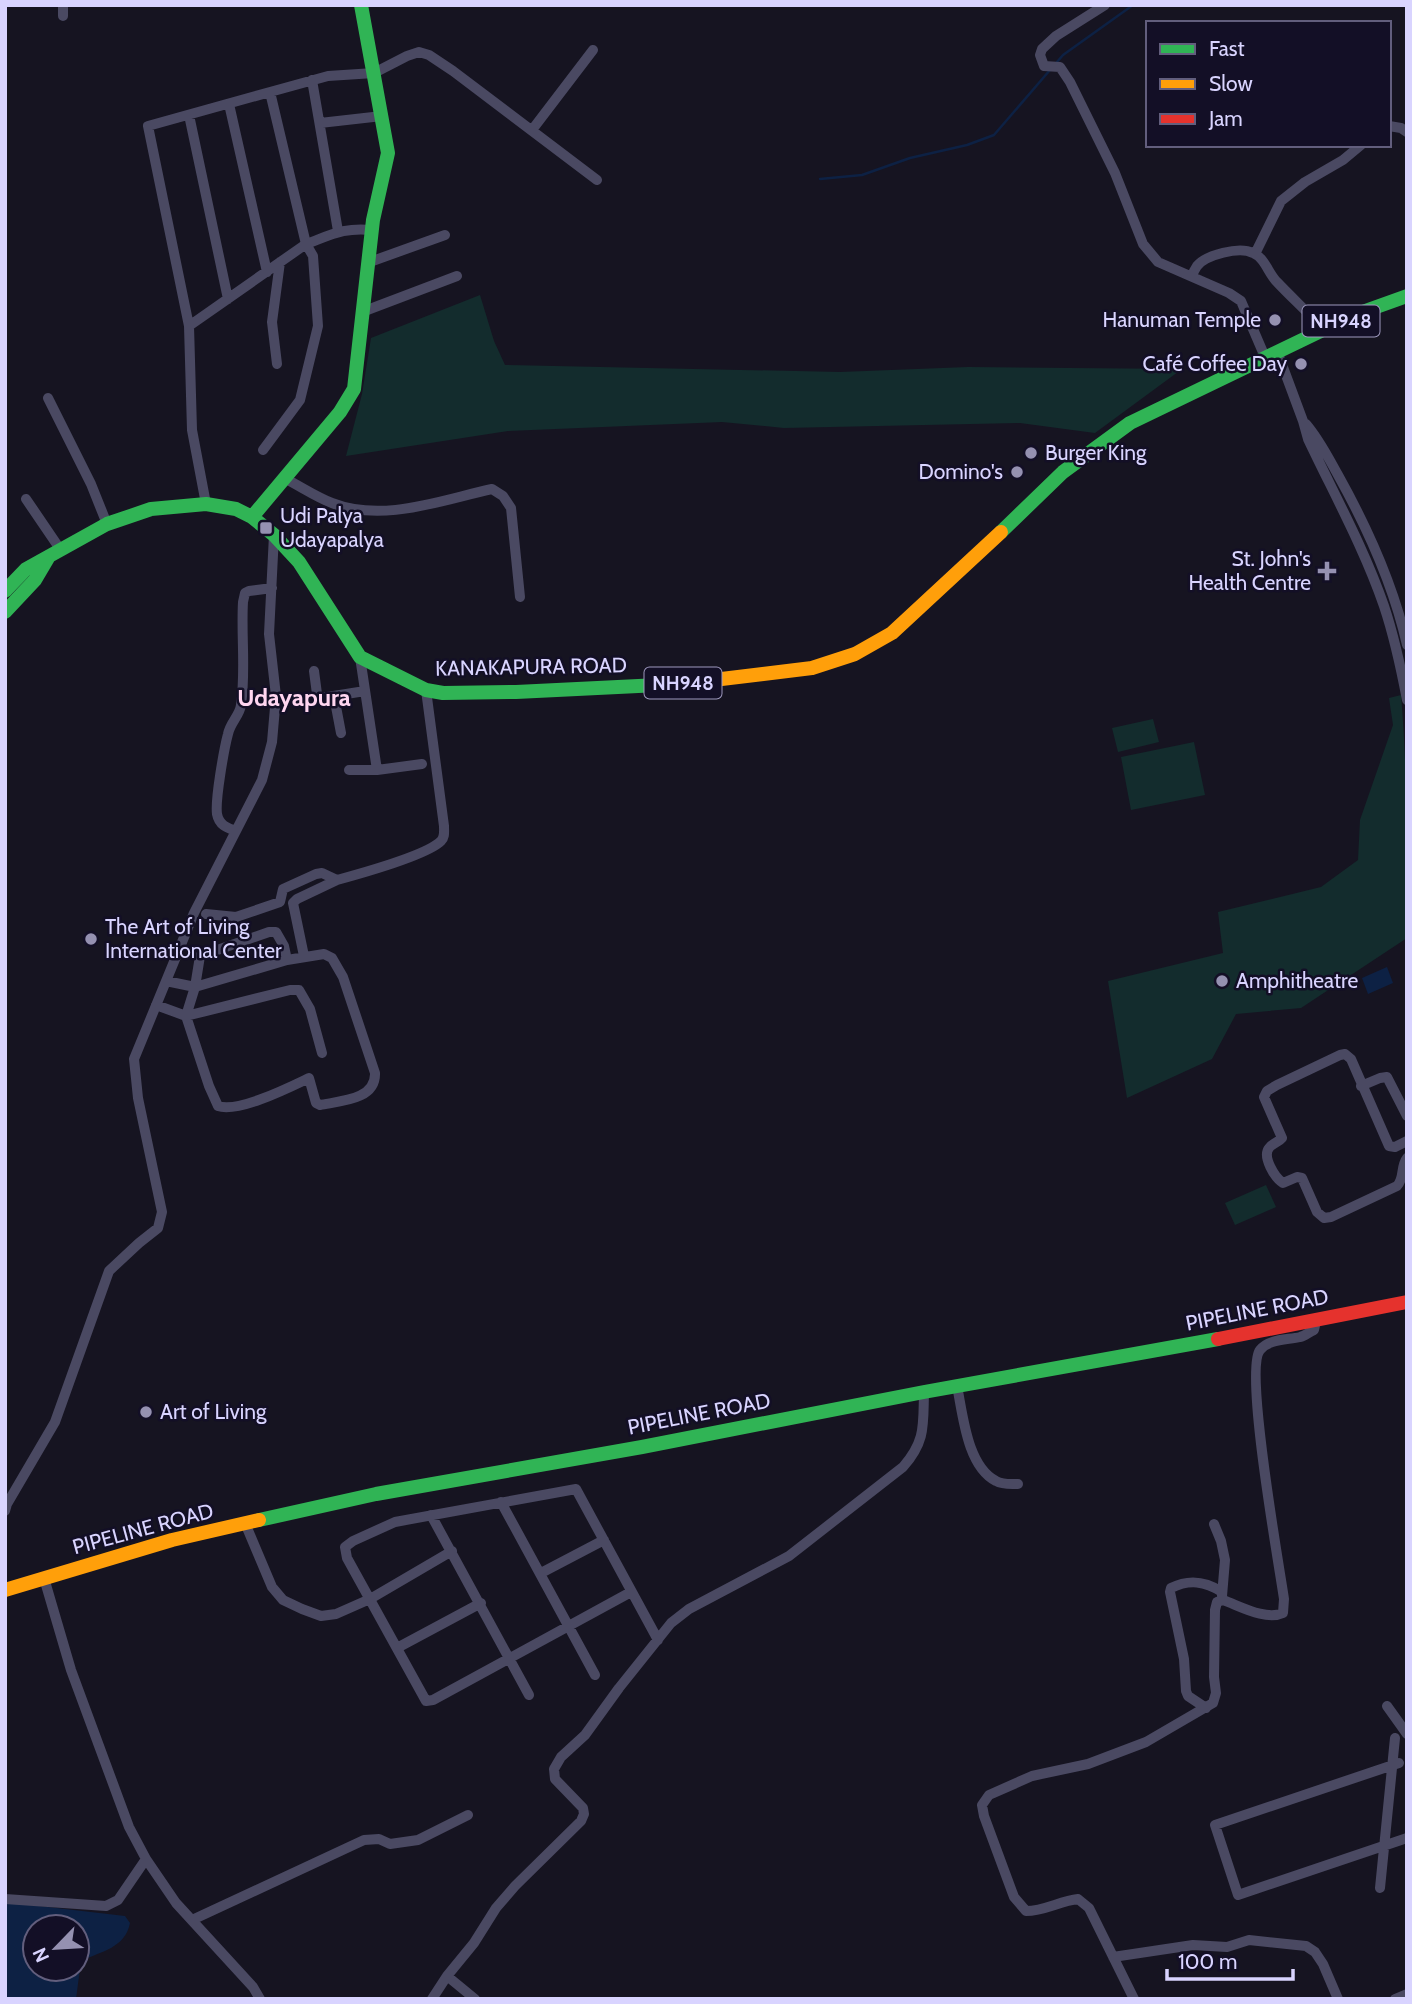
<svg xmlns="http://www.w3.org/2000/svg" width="1412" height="2004" viewBox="0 0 1412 2004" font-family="Cabin,sans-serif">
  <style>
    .green { fill: #132c2d }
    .water { fill: #0d2144; fill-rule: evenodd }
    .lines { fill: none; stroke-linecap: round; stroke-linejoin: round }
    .stream { stroke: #0d2144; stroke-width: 2.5 }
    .street { stroke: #4a4962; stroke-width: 10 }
    .fast { stroke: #30b455; stroke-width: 14 }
    .slow { stroke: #ff9f0a; stroke-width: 14 }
    .jam { stroke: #e5322d; stroke-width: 14 }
    .poi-dot { fill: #9591b1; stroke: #130f26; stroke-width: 2.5 }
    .labels { text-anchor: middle; stroke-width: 5; stroke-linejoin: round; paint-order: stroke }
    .shield { fill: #130f26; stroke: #9e99be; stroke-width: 2 }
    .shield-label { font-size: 19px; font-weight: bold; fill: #d9d4ff }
    .poi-label { font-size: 21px; fill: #d9d4ff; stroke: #130f26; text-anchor: start }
    .street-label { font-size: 21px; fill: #d9d4ff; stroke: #130f26 }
    .quarter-label { font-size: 24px; font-weight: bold; fill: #ffd6f0; stroke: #130f26 }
  </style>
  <rect width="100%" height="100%" fill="#161421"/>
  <!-- green -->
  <path class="green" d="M480,295l14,46 11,24 335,7 128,-5 214,2 -87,64 -75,-10 -236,5 -62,-6 -214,9 -162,25 16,-62 9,-56z
    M1401,695c7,81 6,162 6,243l-106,70 -65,6 -24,45 -85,39 -19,-117 115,-28 -5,-41 103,-25 37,-27 2,-40 33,-95 -4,-27z
    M1153,719l6,23 -41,10 -6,-24z
    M1194,742l11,53 -74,15 -10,-53z
    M1266,1185l10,22 -41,18 -10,-22z"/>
  <!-- water -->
  <path class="water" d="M1387,967l6,16 -25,11 -6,-16z
    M5,1902l120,14 5,7c-5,25 -28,28 -49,38l-5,38h-71zM35,1927h42v42h-42z"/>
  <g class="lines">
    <!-- stream -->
    <path class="stream" d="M1057,62l6,-7 70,-50
      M820,179l42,-4 48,-17 57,-13 27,-10 56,-65"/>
    <!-- street -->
    <path class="street" d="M63,5v11
      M1105,5l-49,31 -14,13 -2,6 4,11 16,1 10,15 45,91 28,71 15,18 71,31 12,8 24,56
      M312,80l26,151
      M270,92l-122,34 41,200 117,-82 -36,-152 58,-16 46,-3 33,-17 12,-4 10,3 24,16 144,109
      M229,104l38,168
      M189,115l39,184
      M320,123l62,-7
      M1389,126l12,2 6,4
      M532,130l61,-80
      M1255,254l26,-53 24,-19 38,-22 18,-15
      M367,263l78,-28
      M1192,276c1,-3 3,-7 5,-10 9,-11 42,-20 56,-13 12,5 15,20 24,29 15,16 32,31 46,47
      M362,312l95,-36
      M189,326l3,104 14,74
      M1277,351l26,70 5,18c26,55 56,109 76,167 10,30 17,62 23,94
      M277,364l-5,-42 8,-60
      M48,398l43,86 16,40
      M1306,424c13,15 22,33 32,51 29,52 56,112 69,170
      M263,450l37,-50 18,-74 -5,-70 -7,-12c25,-9 38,-17 66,-14
      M284,478c16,8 32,19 48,25 51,20 109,-3 160,-14l11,7 8,12 9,89
      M26,499l34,50
      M360,657l17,113
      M314,671l3,23 4,4 44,-7
      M334,696l7,37
      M349,770h28l45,-6
      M236,831c-9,-3 -17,-6 -19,-17 -2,-14 7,-65 11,-80 2,-11 12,-19 13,-29 5,-34 0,-69 2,-103l2,-9 4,-2 23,-3
      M206,914l30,3 44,-15 3,-13 33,-15 6,-1 15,7c22,-6 90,-25 104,-39 4,-4 3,-9 3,-15l-18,-136
      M304,956l-11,-53 4,-4 40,-19
      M166,981l29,6 92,-27 37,-6 8,4 11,19 32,96c1,27 -35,28 -55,32l-4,-2 -7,-25c-21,10 -71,35 -91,28l-9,-20 -23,-70 9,-29 5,-31 69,-24h7l8,14 3,14
      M156,1005l30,11 104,-26h9l11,19 12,44
      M1361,1086l19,-8 7,-1 20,39
      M1407,1141l-12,6 -6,-1 -38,-87 -6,-5 -5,1 -63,30 -10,6 -3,6 18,41c-3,4 -10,5 -13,10 -7,9 6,30 14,35l14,-6 5,1 15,34 7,6 7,-1 66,-31c8,-8 3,-19 10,-28
      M957,1386c6,29 10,80 39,95 7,4 15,3 22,3
      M501,1502l94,173
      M5,1511l2,-7 48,-82 54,-151 30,-28 19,-15 4,-16 -24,-114 -4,-39 60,-146 68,-133 10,-38 4,-46 -7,-62 5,-99
      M431,1515l98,180
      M245,1523l27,64 11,13 19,9 19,7 15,-2 34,-15 82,-48
      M1214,1524l7,17 4,19 -3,36
      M541,1573l63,-33
      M44,1578l27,92 58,157 17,32 30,44 77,84 7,12
      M631,1592l-198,108 -7,1 -79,-143 -2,-11 8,-6 42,-19 181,-33 82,151
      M397,1648l84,-45
      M1387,1706l20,28
      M1206,1708l-18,-12 -2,-5 -2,-32 -14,-67 1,-4c18,-9 34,-7 51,4
      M1399,1763l-184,62 23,70 169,-57
      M1380,1888l15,-150
      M5,1899l101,7 12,-6 28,-41
      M192,1920l172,-80 15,-1 11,5 28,-4 50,-25
      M1113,1957l80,-12 34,2 22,-7 57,6 9,6 8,12 15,35
      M447,1976l28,23
      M432,1999l15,-23 27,-33 22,-35 19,-22 66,-65 3,-7 -1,-6 -28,-29 -1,-10 7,-12 24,-22 34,-47 52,-65 18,-14 100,-53 114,-89c23,-26 20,-42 21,-75
      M1134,1999l-45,-91 -11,-9c-18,2 -34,12 -52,12l-12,-14 -30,-81 -2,-11 7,-10 43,-19 56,-12 58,-22 67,-39 3,-10 -2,-16 1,-67 2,-8 6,-2c17,6 43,21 60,13l1,-14c-5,-35 -40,-230 -24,-249 8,-11 27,-10 40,-13 5,-1 9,-5 14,-7l2,-9
      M1395,1999l12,-5"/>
    <!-- fast -->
    <path class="fast" d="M252,517l88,-105 14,-23 19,-169 15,-67 -27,-148
      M1001,532l62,-60 67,-49 224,-108 53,-19
      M5,591l21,-22 81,-45 44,-15 55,-5 30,5 16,8 22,18 25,27 61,95 66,33 17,3 73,-1 163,-8 26,-3
      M5,612l30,-32 13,-22
      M259,1520l117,-26 266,-47 282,-55 294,-53"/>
    <!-- slow -->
    <path class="slow" d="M705,681l107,-13 43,-14 37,-21 109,-101
      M5,1590l167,-50 87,-20"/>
    <!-- jam -->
    <path class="jam" d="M1218,1339l189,-37"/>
  </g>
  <!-- markers -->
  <g class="poi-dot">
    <circle cx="1275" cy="320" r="7"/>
    <circle cx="1301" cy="364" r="7"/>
    <circle cx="1031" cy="453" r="7"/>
    <circle cx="1017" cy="472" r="7"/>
    <rect x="259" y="521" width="14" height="14" rx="3.5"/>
    <path d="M1323.5 560.5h7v7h7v7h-7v7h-7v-7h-7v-7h7z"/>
    <circle cx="91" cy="939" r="7"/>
    <circle cx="1222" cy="981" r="7"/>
    <circle cx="146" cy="1412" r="7"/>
  </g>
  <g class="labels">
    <!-- shield labels -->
    <g class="shield">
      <rect x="1302.5" y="305.5" width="77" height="31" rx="5"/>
      <rect x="644.5" y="667.5" width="77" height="31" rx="5"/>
    </g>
    <g class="shield-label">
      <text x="1341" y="328">NH948</text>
      <text x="683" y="690">NH948</text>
    </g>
    <!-- poi labels -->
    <g class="poi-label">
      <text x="1261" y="327" text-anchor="end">Hanuman Temple</text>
      <text x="1287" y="371" text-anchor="end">Café Coffee Day</text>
      <text x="1045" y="460">Burger King</text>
      <text x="1003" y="479" text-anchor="end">Domino's</text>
      <text x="280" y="523">Udi Palya<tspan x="280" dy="24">Udayapalya</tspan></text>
      <text x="1311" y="566" text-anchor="end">St. John's<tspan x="1311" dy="24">Health Centre</tspan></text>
      <text x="105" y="934">The Art of Living<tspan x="105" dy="24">International Center</tspan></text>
      <text x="1236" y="988">Amphitheatre</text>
      <text x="160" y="1419">Art of Living</text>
    </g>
    <!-- street labels -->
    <g class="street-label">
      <text transform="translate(531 667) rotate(-1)" y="7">KANAKAPURA ROAD</text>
      <text transform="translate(1257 1310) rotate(-11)" y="7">PIPELINE ROAD</text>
      <text transform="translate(699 1414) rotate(-11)" y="7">PIPELINE ROAD</text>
      <text transform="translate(143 1529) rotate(-15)" y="7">PIPELINE ROAD</text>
    </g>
    <!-- quarter labels -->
    <g class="quarter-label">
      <text x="294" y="706">Udayapura</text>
    </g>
  </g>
  <!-- border -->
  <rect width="1412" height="2004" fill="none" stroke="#d9d4ff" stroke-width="14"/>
  <!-- legend -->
  <rect x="1146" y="21" width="245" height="126" fill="#130f26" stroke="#625e7d" stroke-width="2"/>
  <rect x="1160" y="44" width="35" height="10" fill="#30b455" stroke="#625e7d" stroke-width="2"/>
  <text x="1209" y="56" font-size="21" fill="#d9d4ff">Fast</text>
  <rect x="1160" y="79" width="35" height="10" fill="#ff9f0a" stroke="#625e7d" stroke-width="2"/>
  <text x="1209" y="91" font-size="21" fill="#d9d4ff">Slow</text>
  <rect x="1160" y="114" width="35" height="10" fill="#e5322d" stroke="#625e7d" stroke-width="2"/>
  <text x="1209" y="126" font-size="21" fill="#d9d4ff">Jam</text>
  <!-- north arrow -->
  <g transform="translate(56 1948) rotate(245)"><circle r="33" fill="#130f26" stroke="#625e7d" stroke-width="2"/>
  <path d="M0-5L12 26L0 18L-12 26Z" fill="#9591b1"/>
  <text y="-10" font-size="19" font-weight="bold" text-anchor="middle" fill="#d9d4ff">N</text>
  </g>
  <!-- scale -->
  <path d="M1167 1969v10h126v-10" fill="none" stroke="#d9d4ff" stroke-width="3.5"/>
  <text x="1178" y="1969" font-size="21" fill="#d9d4ff" stroke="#130f26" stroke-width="5" paint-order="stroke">100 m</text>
</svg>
